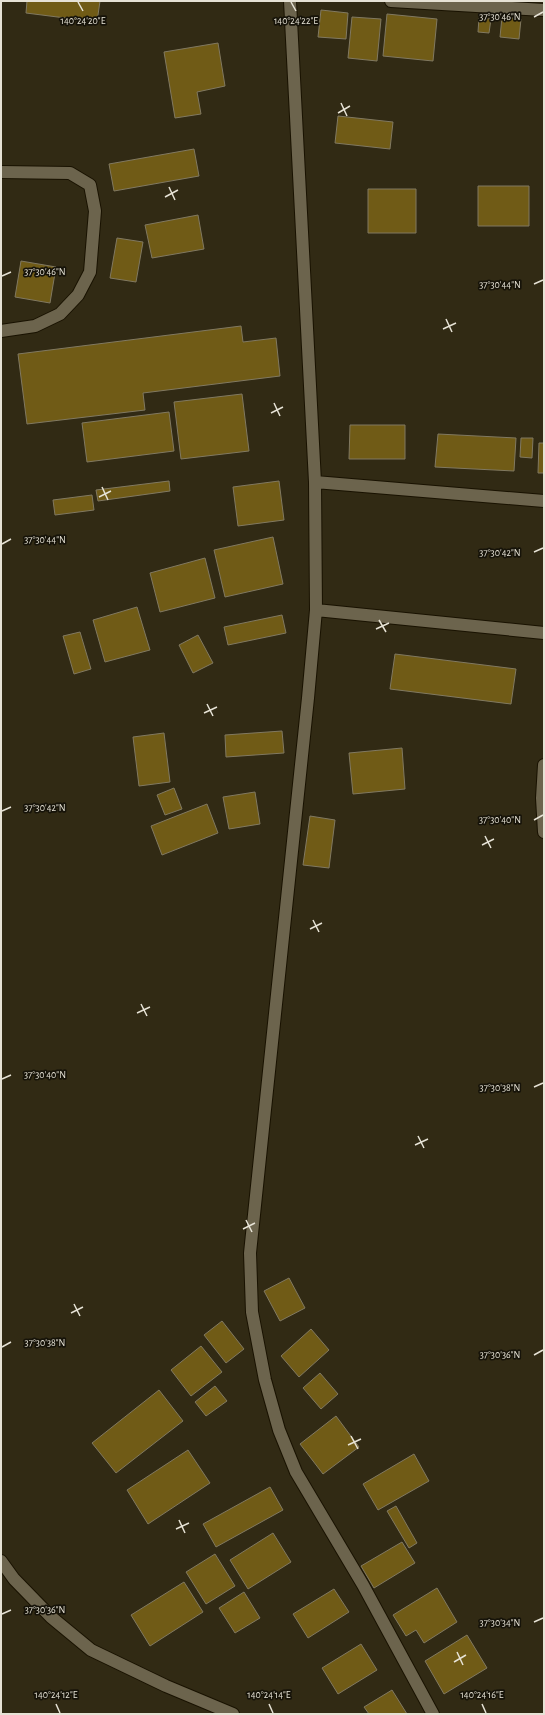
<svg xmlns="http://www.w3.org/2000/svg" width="545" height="1715" viewBox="0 0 545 1715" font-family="'Alegreya Sans',sans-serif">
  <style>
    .building { fill: #705b16; stroke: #817961 }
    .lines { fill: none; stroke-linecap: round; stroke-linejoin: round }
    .minor-casing { stroke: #191201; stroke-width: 14 }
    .minor { stroke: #6c644d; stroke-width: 12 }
    .ticks { fill: none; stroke: #e6e2d5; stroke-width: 1.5 }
    .ticks-label { font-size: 10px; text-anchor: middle; fill: #e6e2d5; stroke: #161309; stroke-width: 3.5; stroke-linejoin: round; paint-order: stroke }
  </style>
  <rect width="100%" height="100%" fill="#312a14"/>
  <!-- building -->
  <path class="building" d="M27,1h73l-3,21 -71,-9z
    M321,10l27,3 -2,26 -28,-2z
    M387,14l50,5 -4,42 -50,-5z
    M352,17l29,2 -4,42 -29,-3z
    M502,17l19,2 -2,20 -19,-2z
    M479,18l12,1 -2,14 -11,-1z
    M218,43l7,43 -28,6 4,22 -26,4 -11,-66z
    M338,116l55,6 -3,27 -55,-6z
    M194,149l5,27 -85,15 -5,-27z
    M478,186h51v40h-51z
    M368,189h48v44h-48z
    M198,215l6,34 -52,9 -7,-33z
    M117,238l26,4 -7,40 -26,-4z
    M21,261l35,6 -6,36 -35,-6z
    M241,326l2,16 33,-4 4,38 -137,17 2,17 -118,14 -9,-70z
    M242,394l7,57 -68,8 -7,-57z
    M169,412l5,39 -87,11 -5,-39z
    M350,425h55v34h-56z
    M438,434l78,4 -2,33 -79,-4z
    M521,438h12l-1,20 -12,-1z
    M539,443h5v30h-6z
    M169,481l1,10 -72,10 -2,-11z
    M279,481l5,39 -46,6 -5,-39z
    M92,495l2,15 -39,5 -2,-15z
    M273,537l10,47 -58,13 -11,-47z
    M205,558l10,40 -55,14 -10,-39z
    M137,607l13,43 -45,12 -12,-42z
    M282,615l4,18 -58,12 -4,-18z
    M80,632l11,37 -17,5 -11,-38z
    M198,635l15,28 -20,10 -14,-28z
    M395,654l121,15 -5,35 -121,-15z
    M282,731l2,22 -58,4 -1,-22z
    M164,733l6,49 -31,4 -6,-49z
    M402,748l3,41 -52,5 -4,-41z
    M174,788l8,21 -17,6 -8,-20z
    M255,792l5,32 -31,5 -6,-32z
    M207,804l11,29 -56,22 -11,-29z
    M310,816l25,4 -6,48 -26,-3z
    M289,1278l16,30 -25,13 -16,-30z
    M222,1321l22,28 -18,14 -22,-28z
    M311,1329l18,21 -30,27 -18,-21z
    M201,1346l21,26 -31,24 -20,-26z
    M320,1373l18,21 -17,15 -18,-21z
    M215,1386l12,15 -21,15 -11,-14z
    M159,1390l24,31 -67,52 -24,-30z
    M336,1416l23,31 -36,27 -23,-30z
    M188,1450l22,33 -62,41 -21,-34z
    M414,1454l15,27 -51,29 -15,-26z
    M270,1487l13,23 -67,37 -13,-23z
    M396,1506l21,37 -8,5 -22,-37z
    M273,1533l18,29 -43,27 -18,-29z
    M402,1542l13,21 -41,25 -13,-22z
    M215,1554l20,32 -29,18 -20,-32z
    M184,1582l19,30 -53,34 -19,-31z
    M437,1588l20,34 -33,21 -8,-13 -10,6 -13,-21z
    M334,1589l15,23 -41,26 -15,-24z
    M244,1592l16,26 -25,15 -16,-25z
    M467,1635l20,33 -43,26 -19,-33z
    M361,1644l16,26 -39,24 -16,-26z
    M392,1690l15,24h-38l-5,-7z"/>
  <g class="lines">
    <defs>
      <path id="minor" d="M290,1l25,481 1,128 -8,88 -58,555 2,59 13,68 14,50 17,42 67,113 70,129
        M391,1l153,9
        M1,172l69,1 20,12 5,26 -5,61 -12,23 -18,19 -25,12 -34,5
        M315,482l229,19
        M316,610l228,23
        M544,765l-2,33 2,34
        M1,1561l13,18 37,38 40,33 75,36 67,28"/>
    </defs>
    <!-- minor casing -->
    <use href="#minor" class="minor-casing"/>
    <!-- minor -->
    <use href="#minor" class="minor"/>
  </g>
  <!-- ticks -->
  <path class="ticks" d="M78,2l5,9M291,2l5,9M534,17l9,-5M341,103l6,13M338,113l12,-7M169,187l6,13M165,197l13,-7M2,276l9,-4M534,284l9,-4M446,319l6,13M443,329l13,-6M274,403l6,13M271,413l12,-6M102,487l6,13M99,497l12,-6M2,544l9,-5M534,552l9,-4M379,620l7,12M376,629l13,-6M207,704l6,12M204,713l13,-6M2,811l9,-4M534,820l9,-5M485,836l6,12M482,845l12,-6M313,920l6,12M310,929l12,-6M141,1004l6,12M137,1013l13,-6M2,1079l9,-4M534,1087l9,-4M418,1136l6,12M415,1145l13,-6M246,1220l6,12M243,1229l12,-6M74,1304l6,12M71,1313l12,-6M2,1347l9,-5M534,1355l9,-5M351,1436l7,13M348,1445l13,-6M179,1520l6,13M176,1529l13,-6M2,1614l9,-4M534,1622l9,-4M457,1652l6,13M454,1662l12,-7M56,1704l4,9M269,1704l4,9M482,1704l4,9"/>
  <g class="ticks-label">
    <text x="500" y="20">37°30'46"N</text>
    <text x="83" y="24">140°24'20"E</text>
    <text x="296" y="24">140°24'22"E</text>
    <text x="45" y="275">37°30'46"N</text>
    <text x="500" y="288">37°30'44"N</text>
    <text x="45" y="543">37°30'44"N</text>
    <text x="500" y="556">37°30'42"N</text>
    <text x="45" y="811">37°30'42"N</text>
    <text x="500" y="823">37°30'40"N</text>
    <text x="45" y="1078">37°30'40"N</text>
    <text x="500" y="1091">37°30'38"N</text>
    <text x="45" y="1346">37°30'38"N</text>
    <text x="500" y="1358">37°30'36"N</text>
    <text x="45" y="1613">37°30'36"N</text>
    <text x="500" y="1626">37°30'34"N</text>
    <text x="56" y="1698">140°24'12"E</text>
    <text x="269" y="1698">140°24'14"E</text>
    <text x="482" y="1698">140°24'16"E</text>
  </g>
  <!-- border -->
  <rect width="545" height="1715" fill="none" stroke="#e6e2d5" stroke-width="4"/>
</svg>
